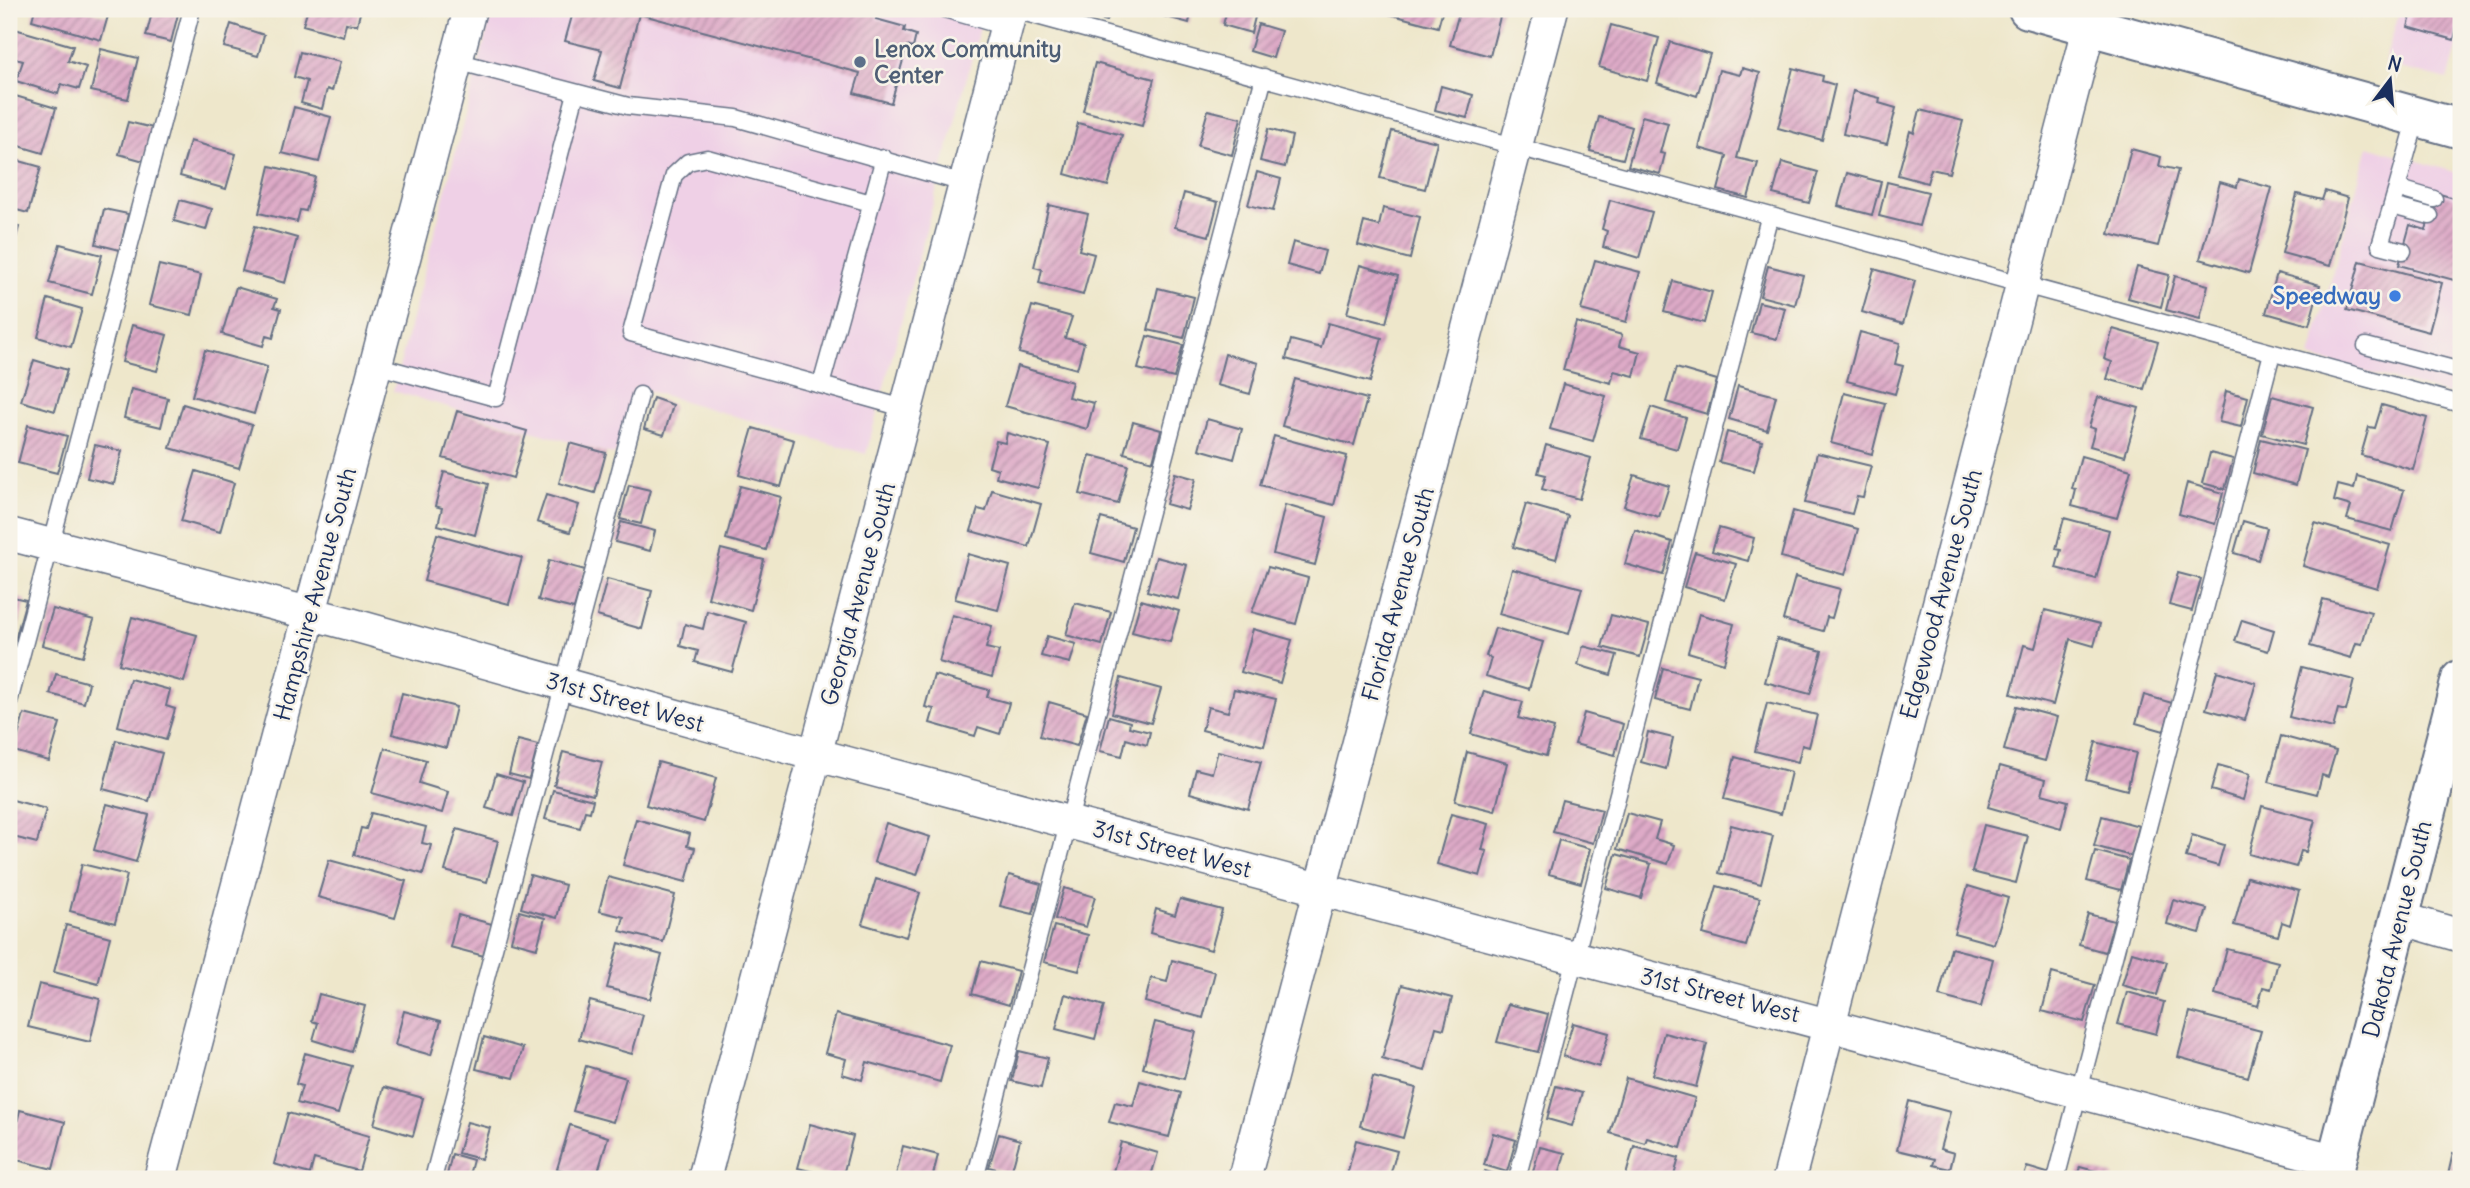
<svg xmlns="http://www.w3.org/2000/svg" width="2470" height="1188" viewBox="0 0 2470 1188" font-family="Delius,sans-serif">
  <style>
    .built { fill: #efd0e6 }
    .building { fill: url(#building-hatch) }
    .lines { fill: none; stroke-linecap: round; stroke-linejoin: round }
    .lane-casing { stroke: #656f84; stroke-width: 19 }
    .street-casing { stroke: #656f84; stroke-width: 35 }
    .secondary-casing { stroke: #656f84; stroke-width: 42 }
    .lane { stroke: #fff; stroke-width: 16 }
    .street { stroke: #fff; stroke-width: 32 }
    .secondary { stroke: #fff; stroke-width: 38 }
    .service-dot { fill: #5c6f8a; stroke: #f7f3e8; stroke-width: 2.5 }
    .shop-dot { fill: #3f7fe0; stroke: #f7f3e8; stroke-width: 2.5 }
    .labels { text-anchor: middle; stroke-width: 5; stroke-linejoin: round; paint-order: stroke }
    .service-label { font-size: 23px; font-weight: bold; fill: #4e5e75; stroke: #f7f3e8; text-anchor: start }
    .shop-label { font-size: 23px; font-weight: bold; fill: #366cbe; stroke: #f7f3e8; text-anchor: end }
    .street-label { font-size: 23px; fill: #1b2f5e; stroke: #f7f3e8 }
  </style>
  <defs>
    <pattern id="building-hatch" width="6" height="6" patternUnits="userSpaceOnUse" patternTransform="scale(1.75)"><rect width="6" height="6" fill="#deaac7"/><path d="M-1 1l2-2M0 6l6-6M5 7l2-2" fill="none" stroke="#b38ba5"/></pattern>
  </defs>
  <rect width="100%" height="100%" fill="#f7f3e8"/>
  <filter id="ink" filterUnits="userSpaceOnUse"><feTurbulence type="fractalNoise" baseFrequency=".0143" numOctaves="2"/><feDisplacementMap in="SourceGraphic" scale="14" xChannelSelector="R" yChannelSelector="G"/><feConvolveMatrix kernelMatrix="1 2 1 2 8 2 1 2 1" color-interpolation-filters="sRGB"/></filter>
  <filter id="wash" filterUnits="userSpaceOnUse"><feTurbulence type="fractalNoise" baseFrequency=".00686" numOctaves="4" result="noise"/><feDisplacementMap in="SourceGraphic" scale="28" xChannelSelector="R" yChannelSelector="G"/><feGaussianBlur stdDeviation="1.57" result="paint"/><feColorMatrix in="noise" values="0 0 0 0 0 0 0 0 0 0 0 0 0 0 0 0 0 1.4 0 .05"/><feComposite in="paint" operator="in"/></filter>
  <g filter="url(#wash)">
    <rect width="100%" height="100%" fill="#eee7cb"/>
    <!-- built -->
    <path class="built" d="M493,9h492l-119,445 -231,-67 -20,68 -222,-64z
      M2400,9h61v26l-13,45 -64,-16z
      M2368,146l93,28v224l-151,-41z"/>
    <g id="blocks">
      <!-- building -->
      <path class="building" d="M35,9h49l24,7 -7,24 -69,-20z
        M153,9l26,1 -8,32 -25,-6z
        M308,9h53l-4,16 -11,-2 -3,13 -40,-11z
        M574,9h305l-3,10 29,8 -1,4 12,4 -3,13 -6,-2 -16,57 -37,-10 6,-20 -221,-59 -19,74 -26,-7 8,-31 -37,-9z
        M1075,9h35l-3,12 -33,-9z
        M1165,9h27l-3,14 -26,-7z
        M1227,9h30l-6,24 -28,-8z
        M1386,9h57l-5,18 -53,-14z
        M1460,9h42l-12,47 -40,-11z
        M2413,9h48l-7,31 -46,-13z
        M231,24l33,11 -6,21 -34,-9z
        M1258,24l23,7 -8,27 -23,-7z
        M1611,25l48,13 -12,43 -48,-14z
        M15,29l58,17 -5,15 18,6 -7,22 -18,-5 -3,10 -42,-13 7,-20 -14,-4z
        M1670,42l40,12 -13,42 -40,-13z
        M101,49l37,9 -10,41 -37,-8z
        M300,52l40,10 -8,29 -5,-2 -5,20 -21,-6 6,-22 -13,-4z
        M1095,63l59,16 -12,47 -59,-15z
        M1742,68l18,5 -23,85 21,5 -10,35 -30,-8 9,-34 -28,-8 20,-78 21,5z
        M1793,68l30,8 -1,5 13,4 -13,55 -44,-12z
        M1441,86l32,9 -6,23 -32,-8z
        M1853,91l27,7 -1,5 17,5 -9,36 -44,-10z
        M12,95l44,13 -13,45 -34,-10z
        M294,107l37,10 -12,45 -37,-9z
        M1208,110l33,8 -9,37 -34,-9z
        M1920,110l43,11 -14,52 -18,-4 -4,14 -29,-8 12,-44 4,2z
        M1642,116l26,7 -8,30 5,1 -5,20 -32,-8z
        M1599,117l33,10 -9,32 -33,-8z
        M128,122l25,6 -9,33 -25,-7z
        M1078,123l44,12 -14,51 -43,-12z
        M1268,129l24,7 -7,31 -25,-6z
        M1392,131l45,11 -12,47 -45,-11z
        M190,141l46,13 -10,35 -46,-13z
        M2131,149l30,8 -2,9 19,4 -20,76 -49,-12z
        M9,158l32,9 -13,46 -19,-5z
        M1782,162l36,10 -9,31 -36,-9z
        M270,166l45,11 -9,34 -6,-1 -3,12 -38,-9z
        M1257,172l24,7 -8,32 -25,-6z
        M1847,173l34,9 -9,33 -34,-9z
        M2239,179l33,9 -23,85 -49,-14 20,-77 17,5z
        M1887,182l41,10 -9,34 -40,-10z
        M2325,191l23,7 -18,68 -48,-13 15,-59 25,6z
        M1184,193l34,9 -9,34 -34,-9z
        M2436,193l25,7v82l-62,-17 11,-40 16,5z
        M180,200l32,9 -6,21 -32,-9z
        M1610,200l42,12 -13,46 -36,-11 4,-16 -5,-2z
        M1049,205l39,9 -9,36 15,4 -11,41 -44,-12 3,-14 -8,-2z
        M1383,208l37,9 -10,42 -52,-14 6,-23 15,4z
        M104,209l24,5 -8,36 -24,-6z
        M9,225l10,2 -9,33h-1z
        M255,226l42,12 -12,45 -43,-12z
        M1293,242l32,9 -6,23 -32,-9z
        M60,244l42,11 -10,39 -43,-11z
        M1595,260l45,12 -14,50 -45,-12z
        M2360,261l82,22 -13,49 -82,-22z
        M159,265l42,10 -9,40 -43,-10z
        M1360,265l38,11 -12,47 -39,-10z
        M1768,266l35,9 -8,30 -35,-9z
        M2137,267l32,8 -8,32 -33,-9z
        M1874,269l41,12 -12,43 -41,-12z
        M2277,273l43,12 -11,40 -43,-12z
        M2175,276l33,9 -8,34 -34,-9z
        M1673,281l39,11 -8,31 -40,-11z
        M236,287l41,12 -3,8 7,2 -8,29 -7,-2 -3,10 -41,-12z
        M1158,288l36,9 -10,41 -36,-8z
        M48,299l34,10 -11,38 -33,-10z
        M1759,302l26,6 -8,31 -26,-6z
        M1032,306l40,11 -7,21 19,5 -7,26 -58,-16z
        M1576,322l46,13 -3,11 21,6 -6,24 -20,-5 -3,12 -48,-13z
        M1328,323l54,15 -12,44 -84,-23 5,-19 30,8z
        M132,325l35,10 -10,36 -35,-9z
        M2113,329l45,13 -14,47 -37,-10 5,-17 -8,-3z
        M1860,332l40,11 -5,21 8,2 -8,28 -48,-13z
        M1147,336l36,9 -9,33 -36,-9z
        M205,350l62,17 -13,47 -62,-18z
        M1225,354l33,9 -8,31 -33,-9z
        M34,360l33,10 -12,41 -34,-10z
        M1017,366l55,16 -4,15 26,6 -7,26 -82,-23z
        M1676,368l41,12 -10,34 -41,-12z
        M1295,379l72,20 -13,46 -72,-19z
        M1563,384l43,12 -13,45 -43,-12z
        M1738,386l38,10 -9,34 -38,-11z
        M131,389l37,9 -7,29 -37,-9z
        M2226,391l22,6 -7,30 -22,-5z
        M1844,393l41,10 -13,51 -41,-11z
        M2272,396l41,11 -10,38 -41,-11z
        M2098,397l41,11 -14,48 -35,-10 5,-17 -6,-2z
        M653,398l20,7 -9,30 -20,-6z
        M183,404l69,21 -13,43 -69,-20z
        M2382,405l45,13 -14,52 -52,-15 8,-28 6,1z
        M1651,407l35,11 -9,31 -36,-10z
        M457,411l70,20 -14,47 -70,-20z
        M1207,419l35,10 -8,30 -35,-10z
        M1133,422l28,8 -8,31 -29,-8z
        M28,425l39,11 -10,37 -39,-10z
        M753,428l41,12 -13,47 -42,-12z
        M1727,432l35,9 -8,30 -35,-9z
        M1007,433l43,12 -12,43 -42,-11 2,-8 -9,-3 7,-25 9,2z
        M1274,436l73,20 -13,49 -74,-20z
        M2261,439l44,11 -9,35 -43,-12z
        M570,443l36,10 -11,40 -36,-10z
        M95,445l27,6 -8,33 -27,-6z
        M1546,445l45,13 -12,41 -37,-10 4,-14 -8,-2z
        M1817,453l54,13 -8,31 -6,-1 -5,18 -47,-11z
        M2210,453l23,6 -8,30 -23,-6z
        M1090,455l38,10 -10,39 -38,-10z
        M2081,456l50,14 -14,48 -45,-12 4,-16 -4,-1z
        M196,471l38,12 -14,49 -39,-11z
        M444,472l44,12 -13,51 -37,-10 4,-17 -7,-2z
        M1175,473l21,6 -9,31 -21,-6z
        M1634,475l35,11 -10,31 -35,-11z
        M2357,476l47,14 -12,41 -45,-12 4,-13 -17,-5 4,-16 16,4z
        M2187,483l36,10 -8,31 -36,-10z
        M629,485l21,5 -9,34 -21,-5z
        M740,486l41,11 -15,53 -40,-11z
        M992,490l49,14 -12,43 -58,-16 7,-22 8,2z
        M546,495l33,10 -9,27 -33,-10z
        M1526,504l42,12 -12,43 -43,-12z
        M1285,505l42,12 -12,48 -42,-11z
        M1793,511l65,18 -13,46 -64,-18z
        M1101,518l32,9 -9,35 -33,-9z
        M2064,518l45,12 -13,49 -40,-11 5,-18 -5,-1z
        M2243,521l24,7 -9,32 -24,-7z
        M621,522l34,9 -5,20 -35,-9z
        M2315,523l75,22 -13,43 -74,-22z
        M1719,528l35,10 -6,23 -36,-10z
        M1635,530l37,12 -9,33 -38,-11z
        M437,534l85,24 -13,46 -85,-23z
        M721,549l43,11 -13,50 -43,-12z
        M1695,552l41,12 -11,35 -41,-12z
        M968,554l42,12 -12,44 -43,-11z
        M1156,557l31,8 -9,34 -31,-8z
        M549,560l36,10 -11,39 -36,-9z
        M1268,567l40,11 -12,46 -44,-12z
        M1512,569l70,19 -13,46 -70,-20z
        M2178,573l23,6 -9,32 -23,-6z
        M1795,577l45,12 -8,29 -5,-1 -4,14 -40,-11z
        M607,579l45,12 -10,38 -45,-13z
        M9,596l17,4 -11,40 -6,-2z
        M2323,599l48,13 -9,32 -6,-1 -5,15 -41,-12z
        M1141,600l38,11 -9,31 -38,-10z
        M1075,603l36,9 -9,33 -36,-10z
        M53,609l41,11 -11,36 -41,-11z
        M2045,610l55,14 -6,22 -24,-7 -17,66 -42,-11 13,-49 11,3z
        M707,611l39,11 -14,50 -37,-10 3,-11 -18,-5 5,-22 18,5z
        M1699,614l35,10 -10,39 -36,-11z
        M952,615l40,11 -6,22 13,3 -7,26 -53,-15z
        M1611,615l38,10 -9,32 -38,-10z
        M132,617l65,18 -13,47 -65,-18z
        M2242,620l32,10 -6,21 -33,-10z
        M1495,628l48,14 -14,47 -43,-13 5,-18 -5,-2z
        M1253,629l39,11 -12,43 -39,-11z
        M1047,636l29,8 -6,19 -29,-7z
        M1777,639l45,12 -12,43 -45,-12z
        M1583,646l34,9 -6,20 -33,-10z
        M2302,667l52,13 -8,31 -8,-2 -5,19 -44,-11z
        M1663,668l35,9 -8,32 -35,-9z
        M2217,671l39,12 -11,37 -39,-11z
        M56,674l33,9 -5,20 -34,-9z
        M934,675l55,15 -2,7 22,6 -9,31 -22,-7 -3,9 -45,-13 4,-14 -9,-2z
        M1121,678l40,11 -10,34 -39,-10z
        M130,679l40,11 -4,16 9,3 -9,31 -48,-14z
        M1234,689l42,10 -12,47 -62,-16 6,-23 20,5z
        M1484,691l39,11 -5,16 36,10 -8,28 -75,-22z
        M402,693l54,14 -10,41 -54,-14z
        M2144,695l28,8 -8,28 -28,-8z
        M1049,702l38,11 -10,33 -37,-10z
        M1767,703l50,12 -8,32 -7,-2 -4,17 -43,-11z
        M2016,706l41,11 -12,44 -41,-11z
        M1584,713l39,11 -8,31 -40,-11z
        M24,714l36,9 -11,38 -35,-10z
        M1109,716l21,6 -1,5 21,5 -3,13 -21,-6 -4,17 -22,-5z
        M1648,732l25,6 -7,31 -25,-7z
        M2281,736l55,15 -8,26 -6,-2 -5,19 -48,-12z
        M116,740l46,13 -13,48 -46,-12z
        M518,740l20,5 -9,34 -20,-5z
        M2096,742l40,11 -9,37 -41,-11z
        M385,748l41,12 -7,23 29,9 -6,21 -70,-20z
        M1218,751l43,11 -13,47 -58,-16 6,-24 16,4z
        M563,752l39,10 -9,33 -39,-10z
        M1467,752l40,11 -12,48 -40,-10z
        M1735,757l56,15 -10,42 -57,-15z
        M658,762l58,16 -12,44 -58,-17z
        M2218,765l32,9 -7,26 -32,-10z
        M2000,766l46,13 -4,15 26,7 -7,27 -73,-21z
        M496,774l27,8 -10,34 -27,-8z
        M553,790l40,10 -3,12 -5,-1 -5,17 -35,-9z
        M9,799l37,10 -9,34 -28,-7z
        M1562,800l40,10 -9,33 -40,-11z
        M107,804l42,11 -13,47 -42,-12z
        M2262,806l53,14 -9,32 -5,-1 -5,16 -47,-13z
        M371,813l55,14 -4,16 9,2 -8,29 -69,-19 7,-27 5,1z
        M1627,813l33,9 -5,17 19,6 -6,19 -51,-15z
        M1451,814l38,10 -7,26 5,1 -7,25 -43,-12z
        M2102,816l37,10 -8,30 -37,-10z
        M636,819l54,15 -3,12 8,2 -9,34 -63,-17z
        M886,823l44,14 -13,38 -43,-13z
        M1731,825l42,11 -12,48 -42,-11z
        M1984,825l44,11 -12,47 -44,-11z
        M457,829l41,12 -11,41 -42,-11z
        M2192,835l32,10 -6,21 -32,-9z
        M1559,840l31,9 -9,34 -32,-9z
        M2095,851l34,9 -8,30 -34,-9z
        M1616,854l35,10 -10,34 -35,-10z
        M329,860l77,21 -11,37 -77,-21z
        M82,864l45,11 -12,48 -45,-12z
        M530,875l35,10 -8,33 -36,-10z
        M1009,875l32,9 -8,30 -33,-8z
        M608,877l67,18 -12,47 -43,-11 4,-14 -25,-6z
        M2247,877l52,14 -9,34 -8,-3 -4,14 -44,-11z
        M876,879l44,14 -14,44 -44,-13z
        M1717,886l43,12 -14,48 -43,-12z
        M1968,886l40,12 -14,46 -40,-11z
        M1064,888l31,9 -9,30 -31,-8z
        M1180,899l42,11 -11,40 -61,-17 6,-24 19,6z
        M2173,900l34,9 -7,24 -33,-9z
        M519,911l26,7 -8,30 -26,-7z
        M2088,914l26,7 -9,31 -26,-7z
        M458,915l34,9 -8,32 -34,-9z
        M66,925l44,12 -12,47 -44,-12z
        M1054,926l34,9 -9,36 -35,-9z
        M619,943l43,12 -12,44 -43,-11z
        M1951,948l42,11 -12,48 -42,-11z
        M2227,949l51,13 -7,27 -8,-2 -5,19 -43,-12z
        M2132,952l35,10 -10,33 -35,-10z
        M1172,960l43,12 -12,46 -58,-16 6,-24 16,4z
        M981,961l37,10 -9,34 -37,-11z
        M2052,973l43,12 -11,37 -42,-11z
        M39,984l61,15 -10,43 -62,-15z
        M1402,985l50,13 -8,31 -8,-2 -11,44 -43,-12z
        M2127,992l37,10 -8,32 -38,-10z
        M319,994l46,12 -13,46 -39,-12 5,-17 -6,-2z
        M1065,994l39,12 -9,33 -39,-10z
        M590,1001l53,14 -11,39 -53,-15z
        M1508,1004l40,10 -10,38 -41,-10z
        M404,1011l37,10 -10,34 -36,-10z
        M2190,1012l71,19 -13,46 -70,-20z
        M836,1014l114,31 -10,37 -73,-20 -5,18 -20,-6 4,-15 -21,-6z
        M1155,1022l41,10 -12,47 -41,-11z
        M1573,1023l36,10 -10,34 -36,-11z
        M1664,1033l43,11 -11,43 -44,-12z
        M484,1037l39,11 -9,30 -38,-9z
        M1019,1051l29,7 -7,30 -29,-7z
        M305,1053l47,13 -14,48 -41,-11 5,-17 -6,-2z
        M586,1066l40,12 -13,44 -40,-11z
        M1373,1077l43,11 -13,50 -43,-12z
        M1626,1078l69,20 -14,50 -34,-10 -2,5 -35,-10z
        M1140,1081l41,12 -12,44 -60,-15 6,-20 18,4z
        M1556,1086l26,7 -10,33 -25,-7z
        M384,1087l39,11 -10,38 -39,-12z
        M1909,1101l41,11 -10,37 14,4 -4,16 -17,-4 2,-6 -38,-9z
        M20,1110l45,12 -12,47 -44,-11z
        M288,1113l81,23 -10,35 -45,-12 -4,15 -36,-10z
        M467,1122l23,6 -9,31 -23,-6z
        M810,1124l43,12 -11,43 -44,-11z
        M570,1125l38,12 -12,42 -39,-10z
        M1493,1133l23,7 -9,32 -23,-7z
        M999,1134l21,6 -9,33 -22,-6z
        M1356,1140l41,11 -6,21 25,7h-70z
        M1121,1142l37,11 -8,26h-39z
        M903,1146l35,9 -6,24h-37z
        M1634,1146l45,12 -6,21h-48z
        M1540,1147l25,6 -7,26h-27z
        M2453,1153l8,2v24h-14z
        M452,1154l21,6 -5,19h-22z
        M2027,1167l20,6 -2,6h-22z
        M2080,1167l34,9 -1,3h-37z
        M9,1171l25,8h-25z
        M1485,1171l25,8h-28z"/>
    </g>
  </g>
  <g filter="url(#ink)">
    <use href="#blocks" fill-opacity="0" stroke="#656f84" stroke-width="2"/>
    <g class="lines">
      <defs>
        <path id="lane" d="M944,9l62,18
          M1011,9l1450,395
          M456,61l172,45 108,12 231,66
          M2417,117l-20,71 37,11
          M884,158l-63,227 86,24
          M2397,188l-17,57 23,6
          M2392,206l38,10
          M2366,346l95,25
          M375,365l121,33 80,-305
          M821,385l-190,-52 43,-158 14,-13 19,-4 164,45
          M9,702l183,-693
          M433,1179l207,-784
          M975,1179l289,-1102
          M1517,1179l252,-961
          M2056,1179l216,-826"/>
        <path id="street" d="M9,534l341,90 426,120 1561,417
          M2400,918l61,18
          M160,1179l310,-1170
          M704,1179l307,-1170
          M1244,1179l308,-1170
          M1789,1179l305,-1170"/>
        <path id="secondary" d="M2028,9l433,120
          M2332,1179l129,-500"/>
      </defs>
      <!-- lane casing -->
      <use href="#lane" class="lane-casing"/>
      <!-- street casing -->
      <use href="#street" class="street-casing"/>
      <!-- secondary casing -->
      <use href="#secondary" class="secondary-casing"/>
      <!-- lane -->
      <use href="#lane" class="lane"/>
      <!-- street -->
      <use href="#street" class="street"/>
      <!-- secondary -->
      <use href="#secondary" class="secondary"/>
    </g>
  </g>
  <!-- markers -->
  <circle class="service-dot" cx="860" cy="62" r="7"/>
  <circle class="shop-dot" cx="2395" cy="296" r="7"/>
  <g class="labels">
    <!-- service labels -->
    <g class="service-label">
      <text x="874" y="57">Lenox Community<tspan x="874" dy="26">Center</tspan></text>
    </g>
    <!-- shop labels -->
    <g class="shop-label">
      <text x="2381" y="304">Speedway</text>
    </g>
    <!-- street labels -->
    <g class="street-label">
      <text transform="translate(315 594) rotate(-75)" y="8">Hampshire Avenue South</text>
      <text transform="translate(858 594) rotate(-75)" y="8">Georgia Avenue South</text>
      <text transform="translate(1398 594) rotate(-75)" y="8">Florida Avenue South</text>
      <text transform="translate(1941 594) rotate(-75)" y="8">Edgewood Avenue South</text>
      <text transform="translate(625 702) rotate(16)" y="8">31st Street West</text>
      <text transform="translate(1172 849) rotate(15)" y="8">31st Street West</text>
      <text transform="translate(2397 929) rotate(-76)" y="8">Dakota Avenue South</text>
      <text transform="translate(1720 995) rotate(14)" y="8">31st Street West</text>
    </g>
  </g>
  <!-- margin -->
  <rect width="2470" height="1188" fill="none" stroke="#f7f3e8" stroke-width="35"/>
  <!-- north arrow -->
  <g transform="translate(2390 80) rotate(16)" stroke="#f7f3e8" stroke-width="5" paint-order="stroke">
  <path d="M0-5L12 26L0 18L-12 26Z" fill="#1b2f5e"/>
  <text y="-10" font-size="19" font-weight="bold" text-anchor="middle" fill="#1b2f5e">N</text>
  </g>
</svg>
